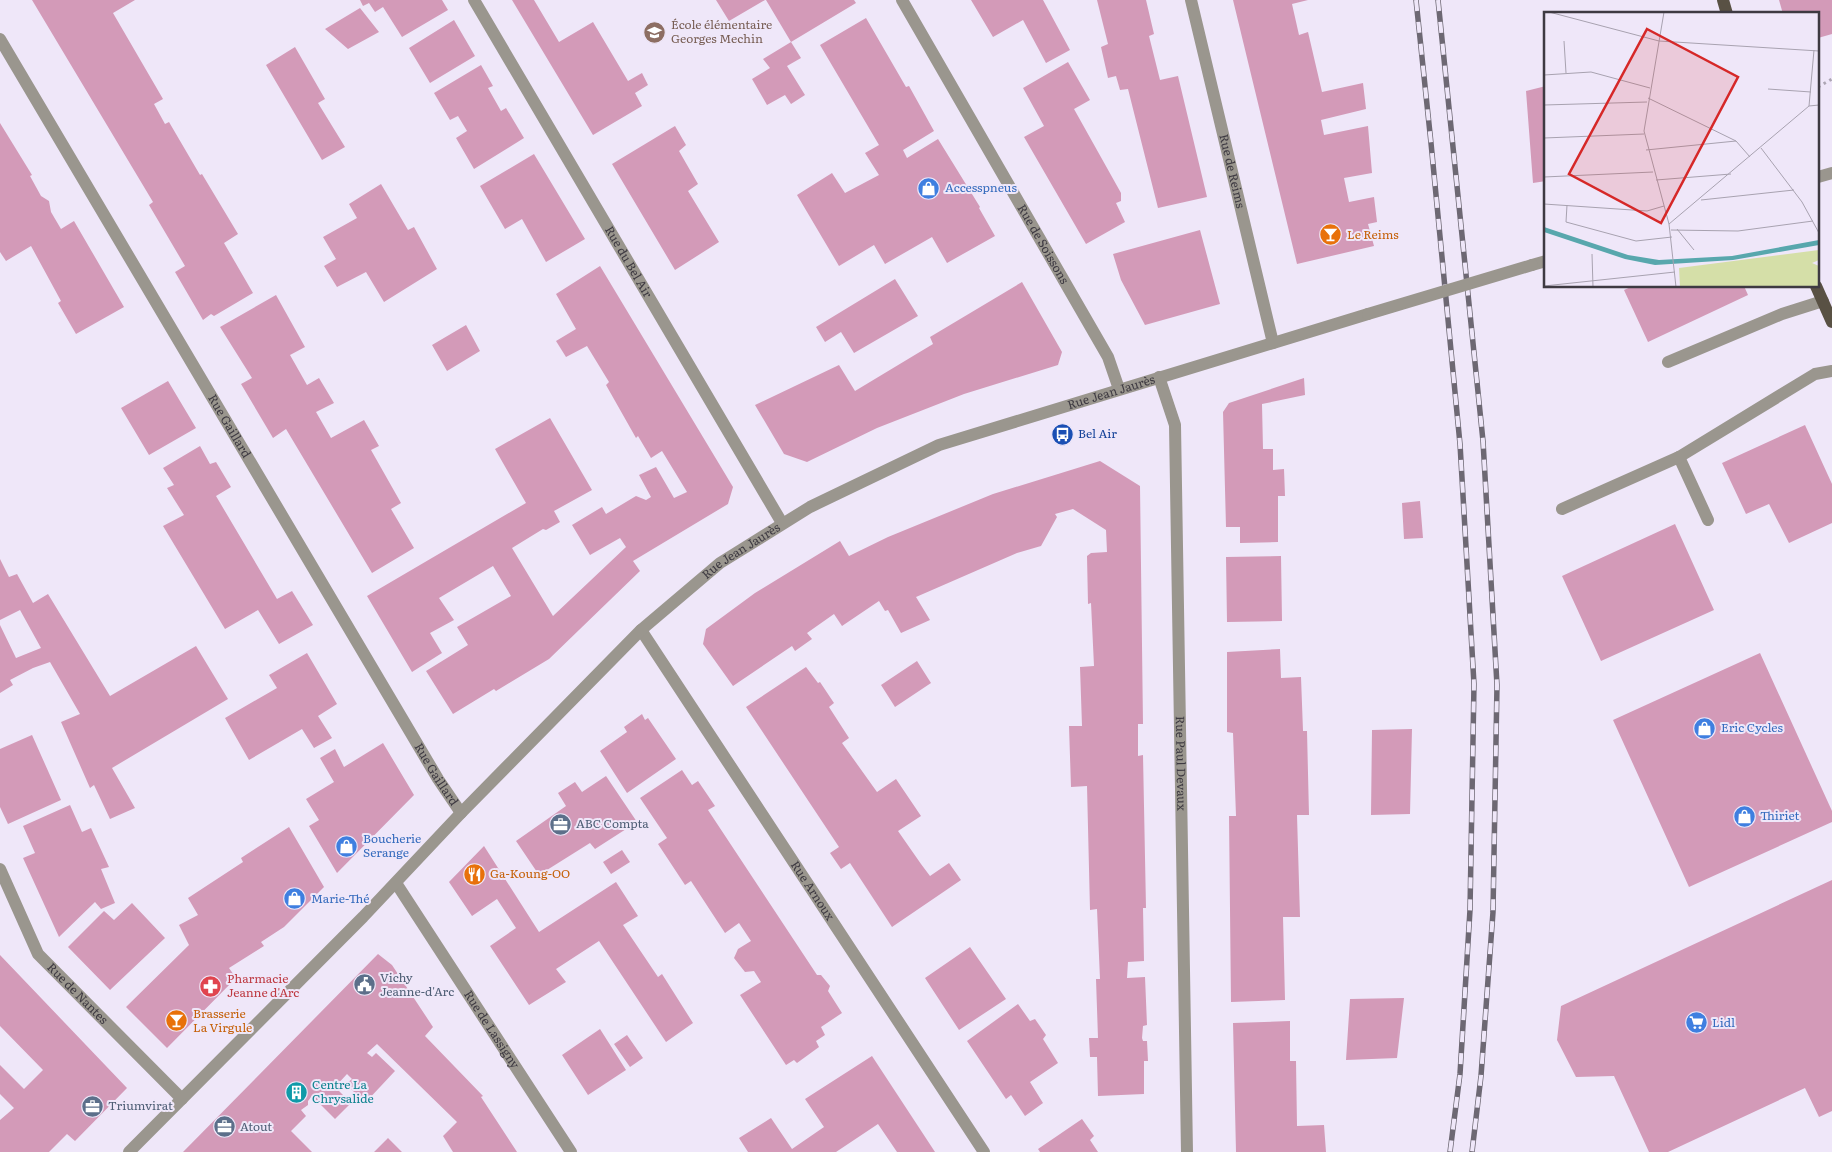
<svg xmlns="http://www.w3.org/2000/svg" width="1832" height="1152" viewBox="0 0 1832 1152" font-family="Literata,serif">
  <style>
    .building { fill: #d39ab8 }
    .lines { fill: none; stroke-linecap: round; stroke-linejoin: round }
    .path { stroke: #aca5b3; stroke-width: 3; stroke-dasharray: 2.5 4; stroke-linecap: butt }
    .minor { stroke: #9a968e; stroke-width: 12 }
    .major { stroke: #595144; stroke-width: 12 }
    .rail-casing { stroke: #6d6873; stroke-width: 5.5 }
    .rail { stroke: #efe7f9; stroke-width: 4; stroke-dasharray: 11; stroke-linecap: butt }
    .minor-bridge { stroke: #9a968e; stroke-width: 12 }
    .labels { text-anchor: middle; stroke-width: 4; stroke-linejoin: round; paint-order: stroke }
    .education-label { font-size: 12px; fill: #785e54; stroke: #efe7f9; text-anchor: start }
    .street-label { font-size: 12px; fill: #3e3a42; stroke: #efe7f9 }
    .shop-label { font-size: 12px; fill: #366cbe; stroke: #efe7f9; text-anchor: start }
    .food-label { font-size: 12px; fill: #c56008; stroke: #efe7f9; text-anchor: start }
    .transit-label { font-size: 12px; fill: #164399; stroke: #efe7f9; text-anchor: start }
    .service-label { font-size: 12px; fill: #4e5e75; stroke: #efe7f9; text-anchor: start }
    .health-label { font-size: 12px; fill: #be3a42; stroke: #efe7f9; text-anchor: start }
    .culture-label { font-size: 12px; fill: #0d838f; stroke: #efe7f9; text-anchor: start }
    .inset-road { fill: none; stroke: #a8a2b0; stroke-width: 1 }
    .view { fill: #d62828; fill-opacity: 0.15; stroke: #d62828; stroke-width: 2.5 }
    .inset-edge { fill: none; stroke: #3e3a42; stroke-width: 2.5 }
  </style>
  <rect width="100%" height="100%" fill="#efe7f9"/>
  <!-- building -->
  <path class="building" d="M32,0h103l-22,13 50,86 -9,5 11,20 4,-2 31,53 2,-1 36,60 -14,9 29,50 -39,23 -3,-2 -8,6 -28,-48 10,-6 -36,-61 4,-3z
    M360,0h82l6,10 -46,27 -19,-30 -8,5 -6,-9 -6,3z
    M512,0h22l25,42 34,-20 35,59 14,-8 6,12 -13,8 7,13 -49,29z
    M716,0h49l-36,21z
    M766,0h88l2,3 -65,39z
    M971,0h72l27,50 -24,13 -23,-43 -30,17z
    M1097,0h49l8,34 -5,2 11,44 18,-4 29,121 -49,11 -30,-119 -8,1 -4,-14 -8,2 -7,-31 7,-3z
    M1233,0h75l-16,4 7,31 9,-3 14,60 41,-9 3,26 -45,11 3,15 44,-9 4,47 -28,5 5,24 25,-5 3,25 -9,2 6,22 -77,18z
    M1779,0h53v34l-14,4v-24h-35z
    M360,8l19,24 -31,17 -23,-20z
    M866,18l40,69 3,-1 25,45 -31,19 4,8 31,-19 42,68 -1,1 16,28 -48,27 -15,-26 -47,27 -11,-19 -35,21 -42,-71 35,-22 13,20 34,-18 -14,-22 14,-8 -59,-100z
    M454,20l21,36 -45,27 -21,-35z
    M791,42l10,16 -14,8 18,29 -14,9 -6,-9 -18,10 -15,-26 18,-11 -7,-9z
    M295,47l30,52 -7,4 27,44 -23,13 -56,-95z
    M1068,62l22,38 -16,9 47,84v8l-5,2 9,19 -39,22 -62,-107 20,-11 -21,-38z
    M481,65l12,21 -5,2 13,23 5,-3 18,30 -50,31 -18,-31 11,-7 -9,-15 -8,4 -16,-27z
    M1546,86v95l-13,2 -7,-92z
    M0,123l32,52 -2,1 11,20 8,5 2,11 10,17 13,-8 50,86 -48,27 -18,-31 3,-2 -30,-55 -25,15 -6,-9z
    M675,126l11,19 -7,6 19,33 -10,7 31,51 -44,28 -63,-106z
    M534,154l51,85 -39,23 -24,-43 -17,10 -25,-43z
    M381,184l27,46 6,-3 23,42 -53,33 -18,-30 -29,15 -13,-21 12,-7 -13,-22 34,-19 -8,-14z
    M1200,230l20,74 -75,21 -24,-45 -8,-26z
    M600,266l133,221 -5,17 -95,57 7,10 -91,88 -53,32 -2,-2 -41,25 -27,-43 42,-26 -11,-18 54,-31 -18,-30 -54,32 15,22 -24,13 12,20 -30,19 -45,-76 159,-93 -31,-54 55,-31 42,72 -38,21 6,11 -14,8 -3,-1 -31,19 41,68 73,-69 -6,-9 -30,17 -18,-30 30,-18 4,7 30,-18 10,4 5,-3 -12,-22 17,-8 18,31 13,-6 -25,-41 -11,7 -13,-22 -2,2 -30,-53 3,-3 -22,-36 -21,11 -10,-16 20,-12 -20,-35z
    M895,279l23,37 -64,37 -13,-21 -16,10 -9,-15z
    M1022,282l40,70 -4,13 -94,29 -87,34 -70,34 -23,-8 -29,-49 84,-40 16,26 78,-47 -3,-7z
    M1633,286h111l4,9 -100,47 -24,-52z
    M276,295l29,52 -15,8 17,30 12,-7 15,25 -18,9 15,26 33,-18 15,26 -8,4 30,53 -10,6 23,39 -42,25 -86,-144 -13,9 -32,-54 11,-6 -32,-51z
    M466,325l14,26 -33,20 -15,-26z
    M1304,378l1,17 -43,9 1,45h10v21l11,-1 1,27h-7v46l-38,1v-16h-14l-3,-115 6,-9z
    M168,381l28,47 -47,27 -28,-47z
    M1805,425l27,59v39l-43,20 -20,-39 -23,10 -24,-51z
    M200,446l10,18 6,-2 15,25 -15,9 61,103 15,-8 21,34 -34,19 -21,-34 -33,19 -62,-103 21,-11 -17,-27 7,-3 -11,-17z
    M1100,461l40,25 3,238h-5v32l5,-1 3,153h-3l1,53 -16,1 -1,16 18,-1 2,48 -4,1 -1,12 1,3h4l1,20h-4v33l-46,2 -1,-39h-7l-1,-19h9l-2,-59h4l-3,-70 -7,1 -3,-124 -16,1 -2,-61h13l-2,-59 14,-1 -3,-63 -3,1 -1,-48 4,-3 16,-1 -1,-22 -33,-21 -18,5 2,3 -16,29 -24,7 -101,44 14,23 -29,13 -13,-23 -3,1 -6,-10 -37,25 -8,-12 -27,19 5,6 -17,12 -3,-5 -59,40 -30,-42 3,-15 49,-36 85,-52 9,15 39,-19 105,-43z
    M1420,501l3,37 -19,1 -2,-36z
    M1675,524l39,86 -113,51 -39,-85z
    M1281,556l1,65 -55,1 -1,-65z
    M0,559l9,18 8,-3 16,29 15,-9 62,102 86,-50 32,53 -116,69 23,40 -25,11 -16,-34 -4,3 -29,-66 19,-8 -30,-52 -17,6 -23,12 3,5 -13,8v-68l16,33 25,-10 -21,-38 -20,10z
    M1280,649l1,29 20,-1 2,54h4l2,84h-12l3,102h-17l2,83 -54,2 -2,-186h7l-3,-83 -6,-1v-80z
    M307,653l30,51 -19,12 14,22 -18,10 -12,-19 -53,31 -24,-42 52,-30 -8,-13z
    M1760,653l72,158v11l-143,65 -76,-167z
    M917,661l14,22 -36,24 -14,-22z
    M806,667l12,16 2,-1 14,21 -5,4 20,31 -7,5 35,49 19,-13 25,37 -23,15 23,33 9,12 19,-13 12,17 -69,47 -42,-64 -9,6 -11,-16 9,-6 -93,-140z
    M642,714l3,6 3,-2 28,41 -49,34 -27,-42 27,-19 -3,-5z
    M1412,729l-2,85 -39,1 1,-85z
    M32,735l29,65 -53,24 -8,-17v-58z
    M383,743l31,52 -77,78 -28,-47 10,-6 -13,-21 28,-17 -14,-24 15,-9 9,18z
    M682,770l10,15 6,-4 17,25 -7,4 109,165h4l9,11 -2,5 14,22 -21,14 4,8 -9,6 3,6 -22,16 -3,-3 -8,5 -46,-70 21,-13 -7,-11 -9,1 -11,-14 4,-9 13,-8 -12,-18 -14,10 -34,-52 -6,4 -27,-41 9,-6 -27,-40z
    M606,776l31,46 -42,27 -5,-6 -51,32 -23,-34 50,-35 -8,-13 17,-11 7,10z
    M70,805l12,27 9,-4 18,39 -8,2 14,34 -14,6 -6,-7 -36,35 -36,-79 12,-5 -12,-27z
    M289,827l35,60 -40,40 -23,15 3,4 -35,22 7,10 -69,70 -41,-41 63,-62 -10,-20 19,-10 -10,-17 55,-36 -2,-4z
    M484,846l55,86 77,-50 22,34 -15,9 35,52 4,-3 31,49 -27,19 -67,-101 -43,28 10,13 -37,23 -39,-59 26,-18 -19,-29 -25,17 -23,-34z
    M622,850l8,12 -19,12 -8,-12z
    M1832,880v231l-13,6 -14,-29 -137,64h-19l-35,-76 -38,1 -19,-37 4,-34z
    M132,903l33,35 -55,52 -42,-43 36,-36 10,9z
    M970,947l36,52 -47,31 -34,-52z
    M378,954l14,11 41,62 -8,9 58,60 -2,1 36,55h-64l-10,-16 14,-14 -80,-78 -10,9 5,4 4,-4 19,18 -30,32 -19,-19 6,-5 -5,-5 -12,13 16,16 -16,16 -23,-23 -4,5v4l-7,5 5,6 -15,15 21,21h-129z
    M0,955l127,133 -52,53 -8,-7 -18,18h-49v-32l14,-12 -14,-14v-29l24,24 19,-19 -43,-44z
    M1404,998l-7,60 -51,2 4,-61z
    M1018,1004l12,17 5,-2 11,16 -3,4 15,24 -28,19 13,21 -18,13 -14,-21 -5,4 -39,-58z
    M1290,1021v40h6l1,65 27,-1 2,27h-90l-3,-129z
    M600,1029l26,41 -38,25 -26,-40z
    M627,1035l16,23 -13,9 -16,-23z
    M872,1056l63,96h-38l-19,-28 -42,28h-88l-9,-14 32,-20 21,31 32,-22 -19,-28z
    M1082,1119l12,17 -4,4 8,12h-58l-2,-3z
    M388,1138l14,14h-28z"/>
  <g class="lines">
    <!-- path -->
    <path class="path" d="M1818,87l14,-8"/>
    <!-- minor -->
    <g class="minor">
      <path id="s1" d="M474,0l308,523"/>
      <path id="s2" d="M902,0l206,357 11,32"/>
      <path id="s3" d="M1191,0l82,343"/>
      <path id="s4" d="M0,39l438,740 23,34"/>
      <path d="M1818,177l14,-4"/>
      <path d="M1532,265l14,-4"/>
      <path d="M1668,362l114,-48 41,-13"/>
      <path id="s5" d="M1159,377l16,48 12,727"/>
      <path d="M1679,457l29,63"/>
      <path d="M1562,509l117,-52 136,-83 17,-3"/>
      <path id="s6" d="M641,630l343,522"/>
      <path id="s7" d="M0,869l38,85 144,145"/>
      <path id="s8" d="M396,883l175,269"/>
      <path id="s9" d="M129,1152l234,-235 98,-104 180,-183 79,-67 90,-56 129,-62 429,-131"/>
    </g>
    <!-- major -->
    <path class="major" d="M1723,0l4,14
      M1816,286l16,36"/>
    <defs>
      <path id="rail" d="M1416,0l15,143 29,301 14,240 -4,226 -10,164 -10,78
        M1438,0l45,441 14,244 -4,227 -12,164 -9,76"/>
    </defs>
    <!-- rail casing -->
    <use href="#rail" class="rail-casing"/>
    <!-- rail -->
    <use href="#rail" class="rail"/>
    <!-- minor-bridge -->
    <path class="minor-bridge" d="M1368,314l164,-49"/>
  </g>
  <!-- icons -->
  <defs>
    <symbol id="school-disc" viewBox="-11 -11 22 22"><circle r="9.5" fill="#8d6e63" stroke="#efe7f9"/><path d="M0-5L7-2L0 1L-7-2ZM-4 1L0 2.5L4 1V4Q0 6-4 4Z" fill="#fff"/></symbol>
    <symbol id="shop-disc" viewBox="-11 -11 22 22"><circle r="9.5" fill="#3f7fe0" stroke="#efe7f9"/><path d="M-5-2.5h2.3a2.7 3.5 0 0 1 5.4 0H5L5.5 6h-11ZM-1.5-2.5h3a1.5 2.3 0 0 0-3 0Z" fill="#fff"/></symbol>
    <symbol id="bar-disc" viewBox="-11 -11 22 22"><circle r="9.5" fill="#e8710a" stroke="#efe7f9"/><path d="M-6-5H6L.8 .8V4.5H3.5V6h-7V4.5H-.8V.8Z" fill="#fff"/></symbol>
    <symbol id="bus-disc" viewBox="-11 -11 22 22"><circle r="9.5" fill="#1a4fb4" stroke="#efe7f9"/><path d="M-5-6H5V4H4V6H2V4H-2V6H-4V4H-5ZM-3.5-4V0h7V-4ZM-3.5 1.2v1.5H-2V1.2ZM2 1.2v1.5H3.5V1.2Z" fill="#fff"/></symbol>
    <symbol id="office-disc" viewBox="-11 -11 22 22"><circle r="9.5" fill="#5c6f8a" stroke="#efe7f9"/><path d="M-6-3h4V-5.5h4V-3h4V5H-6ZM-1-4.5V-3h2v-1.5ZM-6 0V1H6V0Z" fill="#fff"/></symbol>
    <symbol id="restaurant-disc" viewBox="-11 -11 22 22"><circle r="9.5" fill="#e8710a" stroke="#efe7f9"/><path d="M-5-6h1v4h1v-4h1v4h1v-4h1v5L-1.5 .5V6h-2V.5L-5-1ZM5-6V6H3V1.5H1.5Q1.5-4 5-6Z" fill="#fff"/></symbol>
    <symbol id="civic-disc" viewBox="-11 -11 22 22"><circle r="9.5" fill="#5c6f8a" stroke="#efe7f9"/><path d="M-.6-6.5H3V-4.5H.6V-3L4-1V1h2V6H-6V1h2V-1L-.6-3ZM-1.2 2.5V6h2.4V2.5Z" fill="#fff"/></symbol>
    <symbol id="pharmacy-disc" viewBox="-11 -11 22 22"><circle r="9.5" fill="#e0444e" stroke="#efe7f9"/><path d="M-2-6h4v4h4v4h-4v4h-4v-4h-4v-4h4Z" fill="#fff"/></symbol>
    <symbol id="supermarket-disc" viewBox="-11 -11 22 22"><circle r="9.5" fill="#3f7fe0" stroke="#efe7f9"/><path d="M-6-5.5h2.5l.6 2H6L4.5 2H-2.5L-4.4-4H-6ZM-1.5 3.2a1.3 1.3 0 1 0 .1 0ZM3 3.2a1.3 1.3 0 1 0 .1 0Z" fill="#fff"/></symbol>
    <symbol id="building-disc" viewBox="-11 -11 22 22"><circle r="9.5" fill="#0f9aa8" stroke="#efe7f9"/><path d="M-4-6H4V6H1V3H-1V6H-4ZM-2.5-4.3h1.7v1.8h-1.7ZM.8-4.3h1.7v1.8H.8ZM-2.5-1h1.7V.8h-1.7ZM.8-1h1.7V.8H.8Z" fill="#fff"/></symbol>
  </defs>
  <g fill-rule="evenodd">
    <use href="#school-disc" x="642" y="20" width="25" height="25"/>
    <use href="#shop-disc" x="916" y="176" width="25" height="25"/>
    <use href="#bar-disc" x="1318" y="222" width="25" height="25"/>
    <use href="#bus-disc" x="1050" y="422" width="25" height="25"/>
    <use href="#shop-disc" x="1692" y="716" width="25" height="25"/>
    <use href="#shop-disc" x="1732" y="804" width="25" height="25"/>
    <use href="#office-disc" x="548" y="812" width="25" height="25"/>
    <use href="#shop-disc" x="334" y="834" width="25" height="25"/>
    <use href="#restaurant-disc" x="462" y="862" width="25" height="25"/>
    <use href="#shop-disc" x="282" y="886" width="25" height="25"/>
    <use href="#civic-disc" x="352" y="972" width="25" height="25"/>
    <use href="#pharmacy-disc" x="198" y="974" width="25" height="25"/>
    <use href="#bar-disc" x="164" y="1008" width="25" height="25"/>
    <use href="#supermarket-disc" x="1684" y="1010" width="25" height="25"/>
    <use href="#building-disc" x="284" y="1080" width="25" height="25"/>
    <use href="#office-disc" x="80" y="1094" width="25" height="25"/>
    <use href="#office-disc" x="212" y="1114" width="25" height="25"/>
  </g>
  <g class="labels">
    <!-- education labels -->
    <g class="education-label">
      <text x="671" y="29">École élémentaire<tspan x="671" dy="14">Georges Mechin</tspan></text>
    </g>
    <!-- street labels -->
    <g class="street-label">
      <text dy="4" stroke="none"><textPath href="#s3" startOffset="176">Rue de Reims</textPath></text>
      <text dy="4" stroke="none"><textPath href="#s2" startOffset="282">Rue de Soissons</textPath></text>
      <text dy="4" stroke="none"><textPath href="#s1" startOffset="304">Rue du Bel Air</textPath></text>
      <text dy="4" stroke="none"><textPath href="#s9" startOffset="1264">Rue Jean Jaurès</textPath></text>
      <text dy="4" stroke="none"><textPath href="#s4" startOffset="450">Rue Gaillard</textPath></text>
      <text dy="4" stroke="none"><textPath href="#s9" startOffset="859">Rue Jean Jaurès</textPath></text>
      <text dy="4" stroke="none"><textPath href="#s5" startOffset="389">Rue Paul Devaux</textPath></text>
      <text dy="4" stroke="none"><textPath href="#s4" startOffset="855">Rue Gaillard</textPath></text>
      <text dy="4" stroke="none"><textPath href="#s6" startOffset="312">Rue Arnoux</textPath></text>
      <text dy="4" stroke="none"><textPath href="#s7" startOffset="149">Rue de Nantes</textPath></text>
      <text dy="4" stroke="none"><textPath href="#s8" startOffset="175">Rue de Lassigny</textPath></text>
    </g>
    <!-- shop labels -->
    <g class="shop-label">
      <text x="945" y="192">Accesspneus</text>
      <text x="1721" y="732">Eric Cycles</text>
      <text x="1760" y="820">Thiriet</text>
      <text x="363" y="843">Boucherie<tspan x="363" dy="14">Serange</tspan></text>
      <text x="311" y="903">Marie-Thé</text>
      <text x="1712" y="1027">Lidl</text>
    </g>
    <!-- food labels -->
    <g class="food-label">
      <text x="1347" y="239">Le Reims</text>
      <text x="490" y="878">Ga-Koung-OO</text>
      <text x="193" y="1018">Brasserie<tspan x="193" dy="14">La Virgule</tspan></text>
    </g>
    <!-- transit labels -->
    <g class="transit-label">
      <text x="1078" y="438">Bel Air</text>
    </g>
    <!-- service labels -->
    <g class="service-label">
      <text x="576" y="828">ABC Compta</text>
      <text x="380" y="982">Vichy<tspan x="380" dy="14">Jeanne-d'Arc</tspan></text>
      <text x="108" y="1110">Triumvirat</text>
      <text x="240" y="1131">Atout</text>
    </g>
    <!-- health labels -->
    <g class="health-label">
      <text x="227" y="983">Pharmacie<tspan x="227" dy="14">Jeanne d'Arc</tspan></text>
    </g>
    <!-- culture labels -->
    <g class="culture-label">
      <text x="312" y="1089">Centre La<tspan x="312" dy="14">Chrysalide</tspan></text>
    </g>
  </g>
  <!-- overview -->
  <g transform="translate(1544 12)">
    <rect width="275" height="275" fill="#efe7f9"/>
    <path d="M275,238v10l-7,3 7,3v21h-139l-1,-19z" fill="#d5dfa8"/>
    <path d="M0,215l84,28 31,5 73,-4 87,-16v5l-86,15 -78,5 -30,-6 -81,-27z" fill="#58a7ad"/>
    <path class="inset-road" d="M5,0l110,29 160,10M120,0l-20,119 25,93 7,63M20,29l2,32M0,63l47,-3 59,16M224,77l43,3M104,86l88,43 14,16M0,93l103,-3M265,94l5,-56M0,126l100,-4M217,136l41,54 17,31M102,138l90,-9M0,165l109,-5M112,168l75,-6M157,188l93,-10M0,192l103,7 17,-5M23,193l-1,17 70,19 36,-4M125,212l140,-118 10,-1M133,217l17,21M127,218l67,1 75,-10M48,242l1,33M0,274l131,-14"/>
    <path class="view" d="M103,17l91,48 -77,146 -92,-49z"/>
    <rect width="275" height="275" class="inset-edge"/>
  </g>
</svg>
